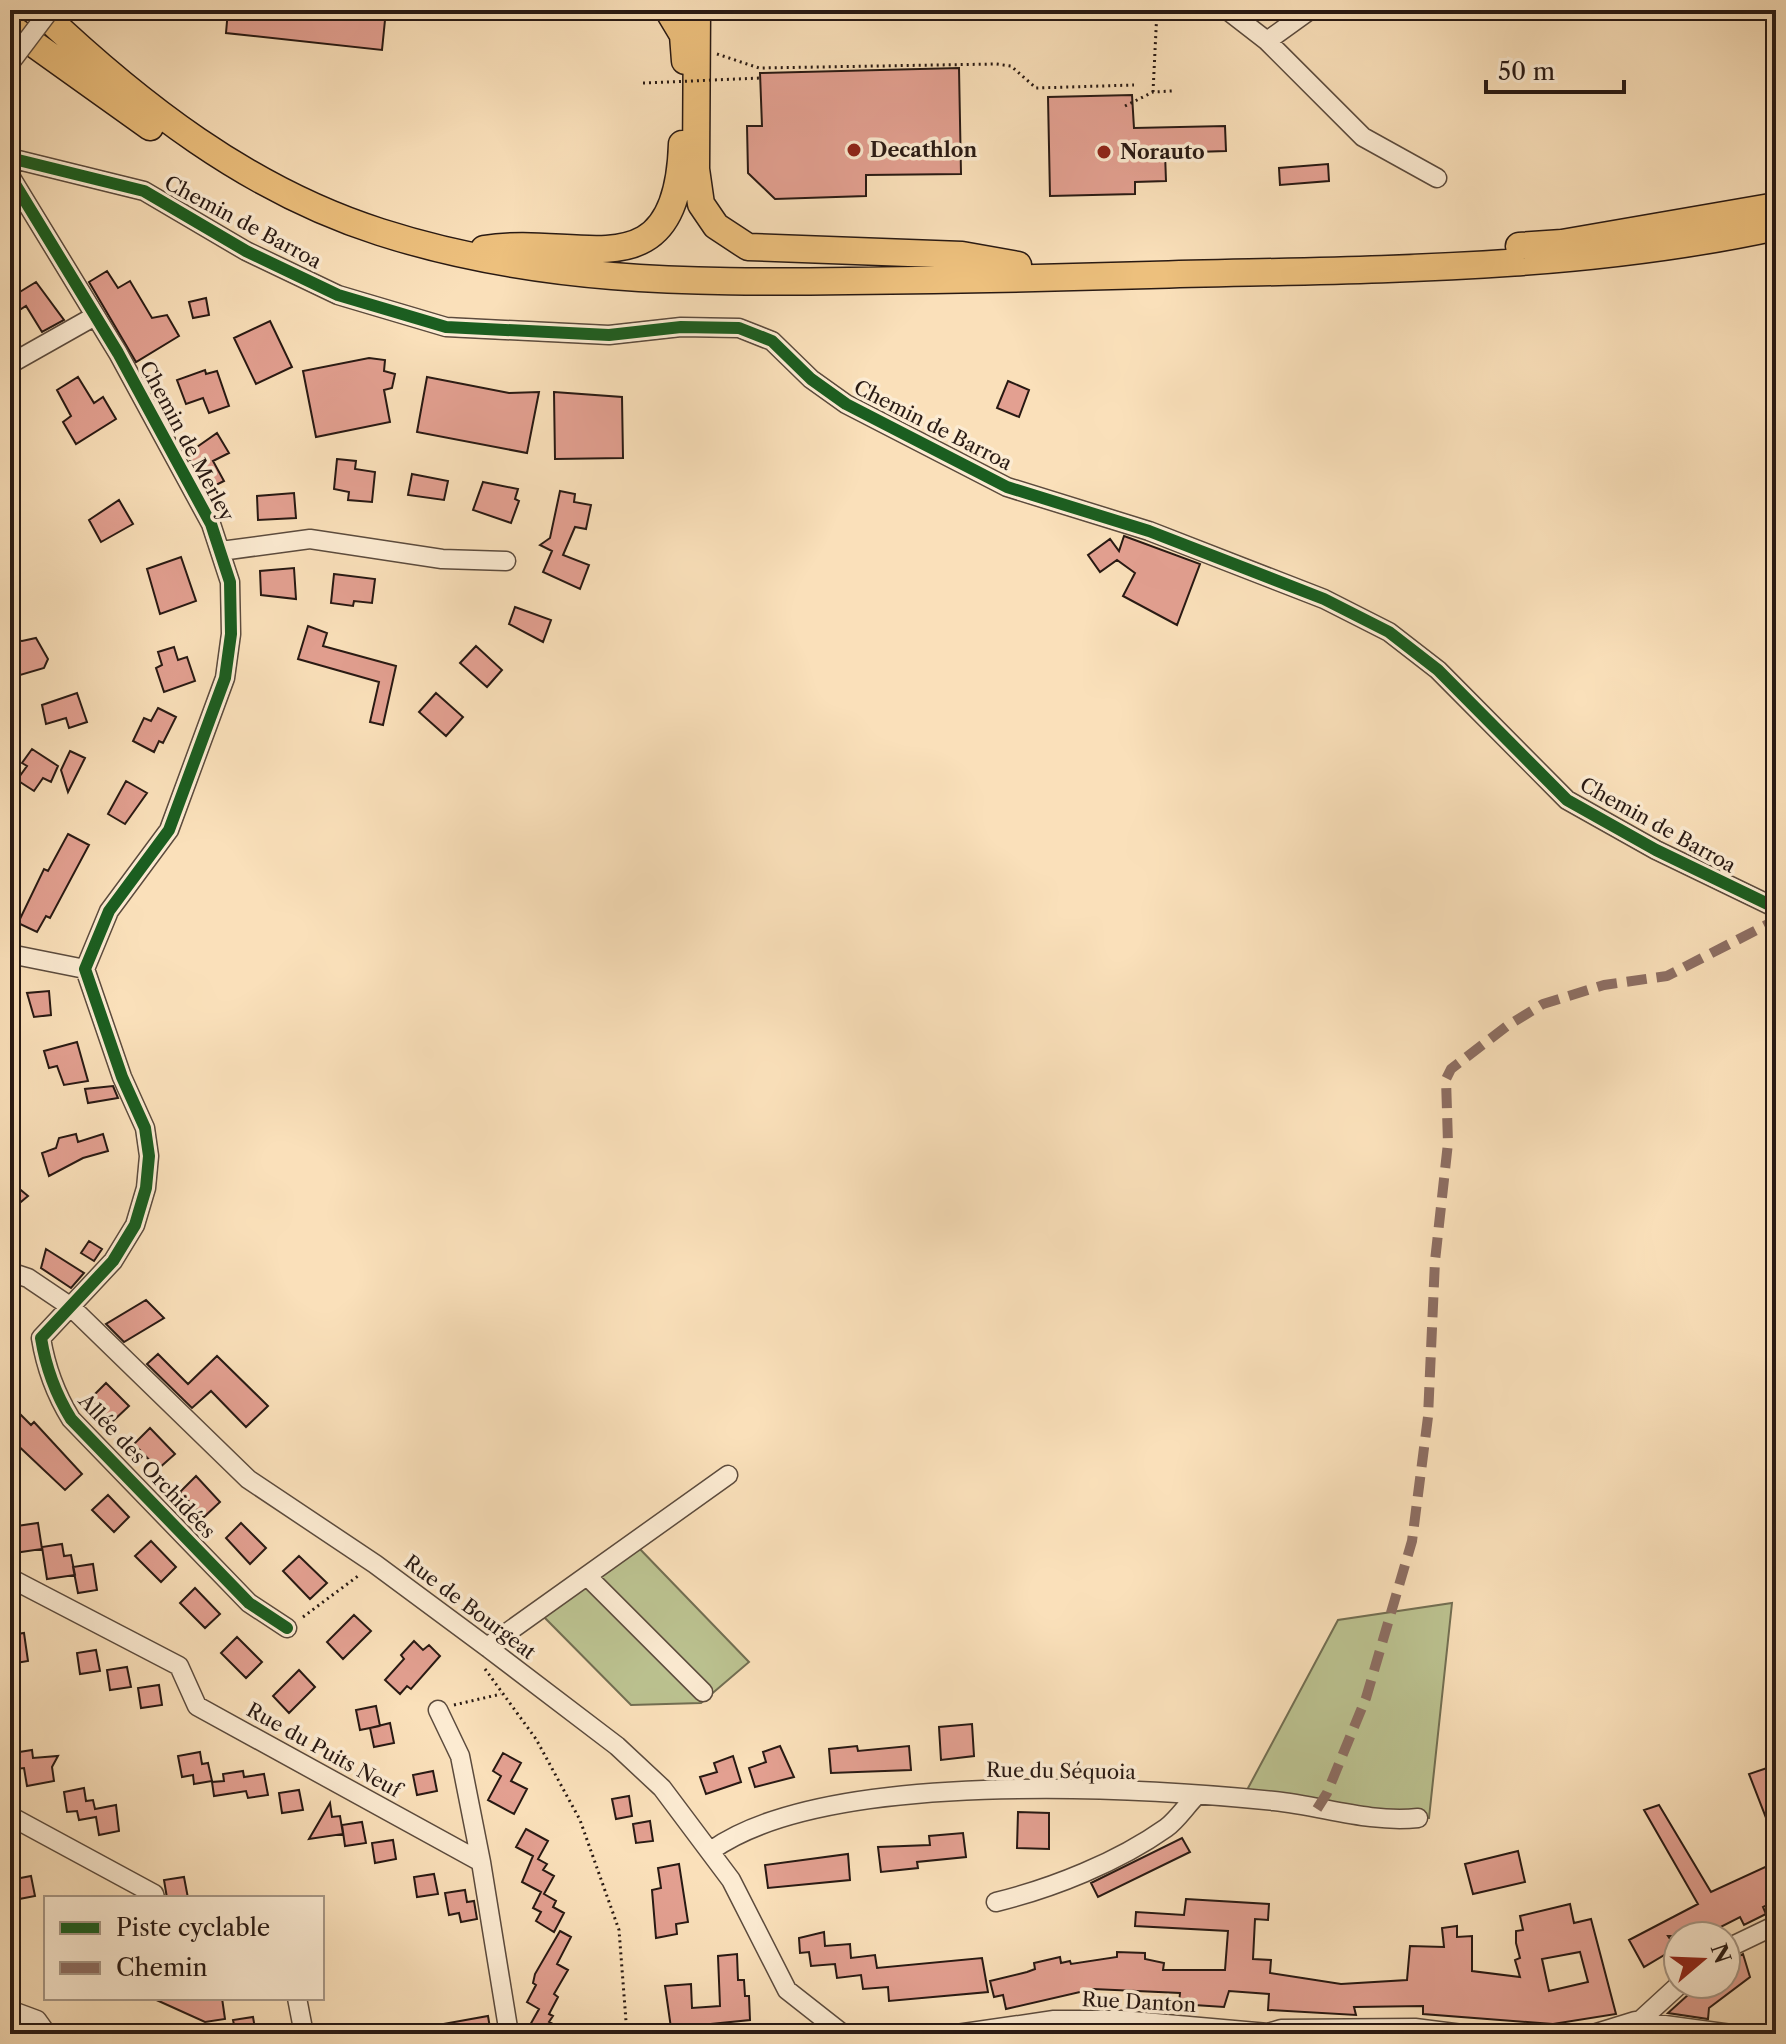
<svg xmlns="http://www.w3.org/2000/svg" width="1786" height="2044" viewBox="0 0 1786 2044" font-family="'Libre Caslon Text',serif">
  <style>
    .green { fill: #bcc391; stroke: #726e52; stroke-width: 2 }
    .building { fill: #e3a091; stroke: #281913; stroke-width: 2; fill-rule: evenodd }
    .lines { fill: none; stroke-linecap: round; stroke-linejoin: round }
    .minor-casing { stroke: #5c4b3d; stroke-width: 21 }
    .highway-casing { stroke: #281913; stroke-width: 29 }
    .path { stroke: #281913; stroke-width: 3; stroke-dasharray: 2 4; stroke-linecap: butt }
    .minor { stroke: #fcebd2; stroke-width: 18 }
    .highway { stroke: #edc07d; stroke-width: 26 }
    .minor-bridge-casing { stroke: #5c4b3d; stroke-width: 21; stroke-linecap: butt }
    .path-bridge { stroke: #281913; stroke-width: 3; stroke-dasharray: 2 4; stroke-linecap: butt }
    .minor-bridge { stroke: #fcebd2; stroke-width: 18 }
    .quiet { stroke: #8d6e63; stroke-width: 10; stroke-dasharray: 20 10; stroke-linecap: butt }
    .cycleway-casing { stroke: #fcebd2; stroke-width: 17 }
    .cycleway { stroke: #1b5e20; stroke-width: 12 }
    .poi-dot { fill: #8f2418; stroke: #fcebd2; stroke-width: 3 }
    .labels { text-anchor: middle; stroke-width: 7; stroke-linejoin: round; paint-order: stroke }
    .poi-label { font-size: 20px; font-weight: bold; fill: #281913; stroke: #fcebd2; text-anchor: start }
    .street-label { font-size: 20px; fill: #281913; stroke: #fcebd2 }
  </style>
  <rect width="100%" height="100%" fill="#fae0ba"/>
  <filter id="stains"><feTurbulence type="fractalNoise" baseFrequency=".0025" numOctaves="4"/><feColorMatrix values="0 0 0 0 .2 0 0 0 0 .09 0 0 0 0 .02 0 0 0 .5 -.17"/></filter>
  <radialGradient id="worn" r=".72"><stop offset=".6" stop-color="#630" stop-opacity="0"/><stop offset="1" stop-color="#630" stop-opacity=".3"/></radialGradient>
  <!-- green -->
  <path class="green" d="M637,1546l112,116 -48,41 -70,2 -87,-88 40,-31 19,-2 -3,-10z
    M1452,1603l-23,215 -109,-4 -73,-24 91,-170z"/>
  <!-- building -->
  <path class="building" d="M228,10h158l-4,40 -156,-17z
    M959,68l2,106 -95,1v21l-91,3 -27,-26 -1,-47h15l-2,-53z
    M1132,95l2,33 91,-2 1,25 -61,2 1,28 -31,1v12l-85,2 -2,-99z
    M1328,164l1,17 -49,4 -1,-17z
    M107,271l11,17 12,-7 22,37 15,-3 12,21 -43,26 -47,-80z
    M36,282l28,38 -22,12 -16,-26 -16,10v-18z
    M206,298l3,17 -16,3 -4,-16z
    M270,321l22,46 -36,17 -22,-46z
    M369,358l16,2 -1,11 11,3 -3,14 -8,2 6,32 -74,15 -13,-66z
    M205,370l1,4 11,-3 12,35 -20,7 -6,-15 -17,6 -9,-24z
    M78,377l16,26 9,-6 13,22 -40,25 -13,-22 8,-6 -14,-26z
    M427,377l82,16 30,-1 -12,61 -110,-21z
    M1008,381l21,9 -10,27 -22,-9z
    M554,392l68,5 1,61 -68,1z
    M217,433l12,20 -16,8 11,20 -18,9 -19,-36z
    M337,459l19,2 -1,8 20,3 -3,30 -24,-2 1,-8 -15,-3z
    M412,474l36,7 -4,19 -36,-5z
    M483,482l35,7 -3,10 4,2 -8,22 -38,-13z
    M560,491l15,3 -1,8 17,3 -5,24 -11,-2 -12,28 26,10 -9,24 -37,-17 9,-21 -12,-6 10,-7z
    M294,493l2,25 -38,2 -1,-24z
    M119,500l14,24 -32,18 -12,-22z
    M1124,536l76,28 -23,61 -54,-29 12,-23 -18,-13 -17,12 -12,-17 22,-16 9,12z
    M181,557l15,44 -36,13 -13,-45z
    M294,568l2,31 -35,-4 -1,-24z
    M334,574l41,5 -3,24 -18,-2 -1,5 -22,-3z
    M515,607l36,13 -8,22 -34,-18z
    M308,626l19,7 -4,13 73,20 -13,59 -13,-3 9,-40 -81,-23z
    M36,638l12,21 -4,9 -34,10v-39l12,2z
    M476,646l26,24 -15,17 -27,-24z
    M174,647l4,13 9,-3 8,24 -31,11 -8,-24 6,-3 -4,-13z
    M77,693l10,29 -18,6 -3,-10 -20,6 -4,-19z
    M436,693l27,24 -17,19 -27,-24z
    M158,708l18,9 -13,26 -4,-2 -5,11 -21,-11 11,-23 7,3z
    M32,749l26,17 -7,16 -8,-4 -9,13 -17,-11 10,-14 -5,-3z
    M70,751l15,7 -17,34 -7,-22z
    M126,781l21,12 -22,31 -17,-10z
    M68,834l21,11 -39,73 -4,-2 -9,16 -19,-9 26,-54 4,2z
    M49,991l2,24 -17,2 -7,-24z
    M77,1042l11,39 -24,4 -7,-19 -8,2 -5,-17z
    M113,1086l5,12 -30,5 -3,-14z
    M76,1134l2,8 25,-8 5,17 -25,7 -34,18 -7,-23 14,-5 3,-10z
    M10,1181l18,15 -18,15z
    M89,1241l13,8 -8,12 -13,-8z
    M46,1249l38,24 -13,15 -30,-20z
    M146,1300l18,18 -40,24 -18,-18z
    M158,1354l30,30 29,-28 51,50 -22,21 -35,-36 -19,17 -45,-44z
    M106,1383l23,23 -17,16 -22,-23z
    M10,1404l21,21 3,-3 48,52 -17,16 -55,-52z
    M150,1428l25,26 -17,15 -24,-25z
    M196,1476l24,26 -16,15 -24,-25z
    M108,1495l21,22 -15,15 -22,-22z
    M38,1523l4,26 -28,4 -4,-26z
    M241,1523l25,25 -16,16 -24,-26z
    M151,1541l25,26 -15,15 -26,-26z
    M62,1544l2,12 7,-1 4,20 -28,4 -5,-32z
    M299,1556l28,27 -17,16 -27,-28z
    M93,1564l4,26 -19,3 -5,-26z
    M195,1588l25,26 -15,14 -25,-25z
    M354,1615l17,16 -28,28 -16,-17z
    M24,1633l4,28 -18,3v-29z
    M237,1637l25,25 -16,16 -25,-25z
    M414,1641l9,9 6,-5 11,11 -29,33 -4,-3 -7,8 -15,-14 19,-21 -3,-4z
    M96,1650l4,21 -20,3 -3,-21z
    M127,1667l4,20 -21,3 -3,-20z
    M299,1670l16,17 -26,26 -16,-17z
    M159,1685l3,20 -21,3 -3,-20z
    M376,1706l4,20 -20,4 -4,-20z
    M390,1723l4,20 -20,4 -4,-19z
    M972,1724l2,32 -33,4 -2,-33z
    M780,1746l14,31 -39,10 -6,-19 17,-6 -3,-10z
    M857,1746l1,5 51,-5 2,24 -80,3 -2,-24z
    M32,1750l1,8 25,-2 -6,11 2,14 -27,5 -3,-18 -8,1 -3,-16z
    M200,1752l2,12 6,-1 4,18 -18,3 -1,-9 -11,2 -4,-21z
    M503,1753l18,10 -10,18 16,8 -13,25 -26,-14 13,-24 -8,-5z
    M733,1756l8,26 -35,12 -6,-17 17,-5 -3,-9z
    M1776,1765v76h-1l-26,-67z
    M243,1771l1,6 20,-3 4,21 -20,3 -2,-7 -32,5 -2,-14 12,-1 -1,-7z
    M433,1771l4,20 -20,4 -4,-20z
    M84,1788l2,13 7,-1 2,9 21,-4 3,26 -20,4 -3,-18 -17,3 -2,-9 -10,1 -3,-20z
    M299,1790l4,20 -21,3 -3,-20z
    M629,1796l3,20 -16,3 -4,-20z
    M330,1803l2,14 8,-1 3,18 -34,5z
    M1659,1805l52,87 65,-30v39l-13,6 3,7 -22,11 -4,-8 -37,19h-35l8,12 -32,19 -15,-27 69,-36 -54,-94z
    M1018,1812l31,1v36l-32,-1z
    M650,1821l3,20 -17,2 -3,-19z
    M362,1822l4,21 -21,3 -3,-21z
    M526,1829l22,12 -10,18 9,5 -4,6 11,6 -10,18 12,7 -3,6 11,6 -10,19 -18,-11 5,-9 -8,-4 8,-16 -19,-10 11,-26 -17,-9z
    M963,1833l3,24 -49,5 1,6 -37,4 -3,-25 52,-2 -1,-9z
    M1182,1838l8,14 -92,45 -7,-14z
    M393,1840l3,19 -21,4 -3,-20z
    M1518,1851l7,31 -52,12 -8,-30z
    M848,1854l2,26 -82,8 -3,-23z
    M679,1864l9,58 -12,2 1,10 -21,4 -4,-48 9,-2 -3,-20z
    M434,1874l4,20 -21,3 -3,-20z
    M31,1876l4,20 -21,4 -4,-20z
    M184,1877l4,21h-21l-3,-18z
    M465,1890l2,12 7,-1 3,18 -16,3 -2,-9 -10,2 -4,-22z
    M1186,1899l83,5 -1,16 -13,-1 -2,40 18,1 -1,13 71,11 66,-4 3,-34 34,1 -2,-19 15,-2v11l15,-1v35l48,6 -5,-17 5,-2 -4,-15v-12l7,-1 -3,-14 50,-12 4,19 17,-4 25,95 -63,10 -130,-10v-8l-69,1 2,8 -88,-5 1,-16 -40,-3 -5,16 -45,-3 1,-11 -87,-4 -87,20 -3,-14 -9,2 -4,-16 37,-9 8,-3 -1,-6 26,-6 1,6 9,-2 1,3 46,-7v-5l28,1v6l19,4 -1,7h62l3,-39 -93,-5 1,-14 48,3zM1580,1952l8,30 -39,9 -7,-32z
    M560,1931l11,6 -14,27 11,6 -14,24 4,3 -9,17 4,2 -4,6 22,12h-46l14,-25 -12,-7 9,-17 -3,-2 2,-9z
    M824,1932l1,14 25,-2 1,14 24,-3 2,13 105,-10 6,34 -99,9 -1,-14 -25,2 -2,-14 -24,3 -2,-14 -24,2 -2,-14 -9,1 -1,-15z
    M737,1954l1,26h6l1,16h4l1,24 -79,8 -6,-42 26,-2 1,24 28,-2 -2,-50z
    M1743,1954l7,23 -41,31 -1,11 -40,-6 32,-29h26v-20z
    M152,1998h70l3,21 -20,3z
    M488,2016l3,18h-58l-1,-8z
    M253,2017l3,17h-20l-3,-14z"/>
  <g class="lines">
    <defs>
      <path id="minor" d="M1227,10l40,31 96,96 74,41
        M1267,41l43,-31
        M10,158l134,33 102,60 92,44 108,32 163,8 72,-8 58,1 33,13 39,38 35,25 161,83 142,44 175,68 65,33 49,38 129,130 89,50 120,58
        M10,176l108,177 93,171 19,58 1,52 -6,44 -56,152 -60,81 -24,58 37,108 23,51 4,28 -3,32 -11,37 -22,36 -72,77c5,31 14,55 30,81l178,184 38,25
        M10,364l85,-48
        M221,551l89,-12 132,20 64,2
        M10,954l75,15
        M10,1272l18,6 43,29 177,172 127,85 112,83 130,99 45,42 69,92 56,110 56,44
        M588,1577l115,115
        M10,1578l169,88 18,40 284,156 28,172
        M487,1647l241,-172
        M438,1710l22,46 21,106
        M10,1816l144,78 1,4
        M712,1850c115,-81 423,-63 562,-49 49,5 94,22 144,17
        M996,1902c57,-14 122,-40 170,-74 11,-8 20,-22 30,-32
        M1726,1949l50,-24
        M297,1998l7,36
        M10,2010l27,10 10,14
        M1632,2028l48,-44
        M957,2034l97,-14h67l147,13 13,-4 134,-1 47,6
        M1593,2034l42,-13 96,13"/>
      <path id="highway" d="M39,10c99,94 209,180 341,222 156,50 307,51 469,49 100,-1 201,-3 301,-6 209,-6 420,-3 626,-48
        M668,10l15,25 2,26
        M697,10l-1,159 5,35 15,22 32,21 214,8 56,10
        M10,27l140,100
        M1519,246l43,-3 214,-37
        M484,249c95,-16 193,48 198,-105"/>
    </defs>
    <!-- minor casing -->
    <use href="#minor" class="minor-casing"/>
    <!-- highway casing -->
    <use href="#highway" class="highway-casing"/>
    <!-- path -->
    <path class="path" d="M717,54l42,14 237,-4 15,2 25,22 98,-3
      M1153,92l4,-82
      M1125,106l28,-14 19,-1
      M303,1617l55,-41
      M485,1669l51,70 44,81 39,110 8,104
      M454,1705l47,-11"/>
    <!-- minor -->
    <use href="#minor" class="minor"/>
    <!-- highway -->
    <use href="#highway" class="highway"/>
    <defs>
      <path id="minor-bridge" d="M10,63l40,-53"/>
    </defs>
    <!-- minor-bridge casing -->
    <use href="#minor-bridge" class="minor-bridge-casing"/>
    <!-- path-bridge -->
    <path class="path-bridge" d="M643,83l118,-5"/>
    <!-- minor-bridge -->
    <use href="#minor-bridge" class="minor-bridge"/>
    <!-- quiet -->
    <path class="quiet" d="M1317,1809l10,-16 39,-95 46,-157 16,-124 7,-156 13,-118 -2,-64 5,-10 56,-43 36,-22 61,-19 63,-9 109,-56"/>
    <defs>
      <path id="cycleway" d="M10,158l134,33 102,60 92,44 108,32 163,8 72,-8 58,1 33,13 39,38 35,25 161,83 142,44 175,68 65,33 49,38 129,130 89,50 120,58
        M10,176l108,177 93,171 19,58 1,52 -6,44 -56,152 -60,81 -24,58 37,108 23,51 4,28 -3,32 -11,37 -22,36 -72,77c5,31 14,55 30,81l178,184 38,25"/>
    </defs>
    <!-- cycleway casing -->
    <use href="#cycleway" class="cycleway-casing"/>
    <!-- cycleway -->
    <use href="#cycleway" class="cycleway"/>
  </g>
  <!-- markers -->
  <g class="poi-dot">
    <circle cx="854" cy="150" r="8"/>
    <circle cx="1104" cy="152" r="8"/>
  </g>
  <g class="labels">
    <!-- poi labels -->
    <g class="poi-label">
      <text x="870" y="157">Decathlon</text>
      <text x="1120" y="159">Norauto</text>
    </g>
    <!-- street labels -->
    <g class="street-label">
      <text transform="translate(243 222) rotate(28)" y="7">Chemin de Barroa</text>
      <text transform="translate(933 425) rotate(27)" y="7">Chemin de Barroa</text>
      <text transform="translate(187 441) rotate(62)" y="7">Chemin de Merley</text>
      <text transform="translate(1658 825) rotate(29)" y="7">Chemin de Barroa</text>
      <text transform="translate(147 1466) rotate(47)" y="7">Allée des Orchidées</text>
      <text transform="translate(470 1607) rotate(37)" y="7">Rue de Bourgeat</text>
      <text transform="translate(324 1750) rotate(29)" y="7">Rue du Puits Neuf</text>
      <text transform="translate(1061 1771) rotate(1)" y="7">Rue du Séquoia</text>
      <text transform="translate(1139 2002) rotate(3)" y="7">Rue Danton</text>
    </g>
  </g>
  <!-- margin -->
  <rect width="1786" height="2044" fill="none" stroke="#fae0ba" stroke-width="40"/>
  <rect x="12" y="12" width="1762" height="2020" fill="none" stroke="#281913" stroke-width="4"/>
  <rect x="20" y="20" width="1746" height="2004" fill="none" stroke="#281913" stroke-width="2"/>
  <!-- legend -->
  <rect x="44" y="1896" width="280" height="104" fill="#fcebd2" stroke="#a79786" stroke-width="2"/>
  <rect x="60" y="1922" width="40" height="12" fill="#1b5e20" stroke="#a79786" stroke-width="2"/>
  <text x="116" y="1936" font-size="24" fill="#281913">Piste cyclable</text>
  <rect x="60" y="1962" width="40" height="12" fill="#8d6e63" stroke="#a79786" stroke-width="2"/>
  <text x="116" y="1976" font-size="24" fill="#281913">Chemin</text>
  <!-- north arrow -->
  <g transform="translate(1702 1960) rotate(71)"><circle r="38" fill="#fcebd2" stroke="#a79786" stroke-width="2"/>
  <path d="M0-6L14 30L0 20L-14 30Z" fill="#8f2418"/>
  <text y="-12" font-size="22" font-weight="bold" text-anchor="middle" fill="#281913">N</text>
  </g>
  <!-- scale -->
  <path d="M1486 80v12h138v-12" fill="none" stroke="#281913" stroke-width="4"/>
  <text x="1498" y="80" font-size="24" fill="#281913" stroke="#fcebd2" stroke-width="6" paint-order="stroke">50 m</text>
  <rect width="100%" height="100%" filter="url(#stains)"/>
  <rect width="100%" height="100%" fill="url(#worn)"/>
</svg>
